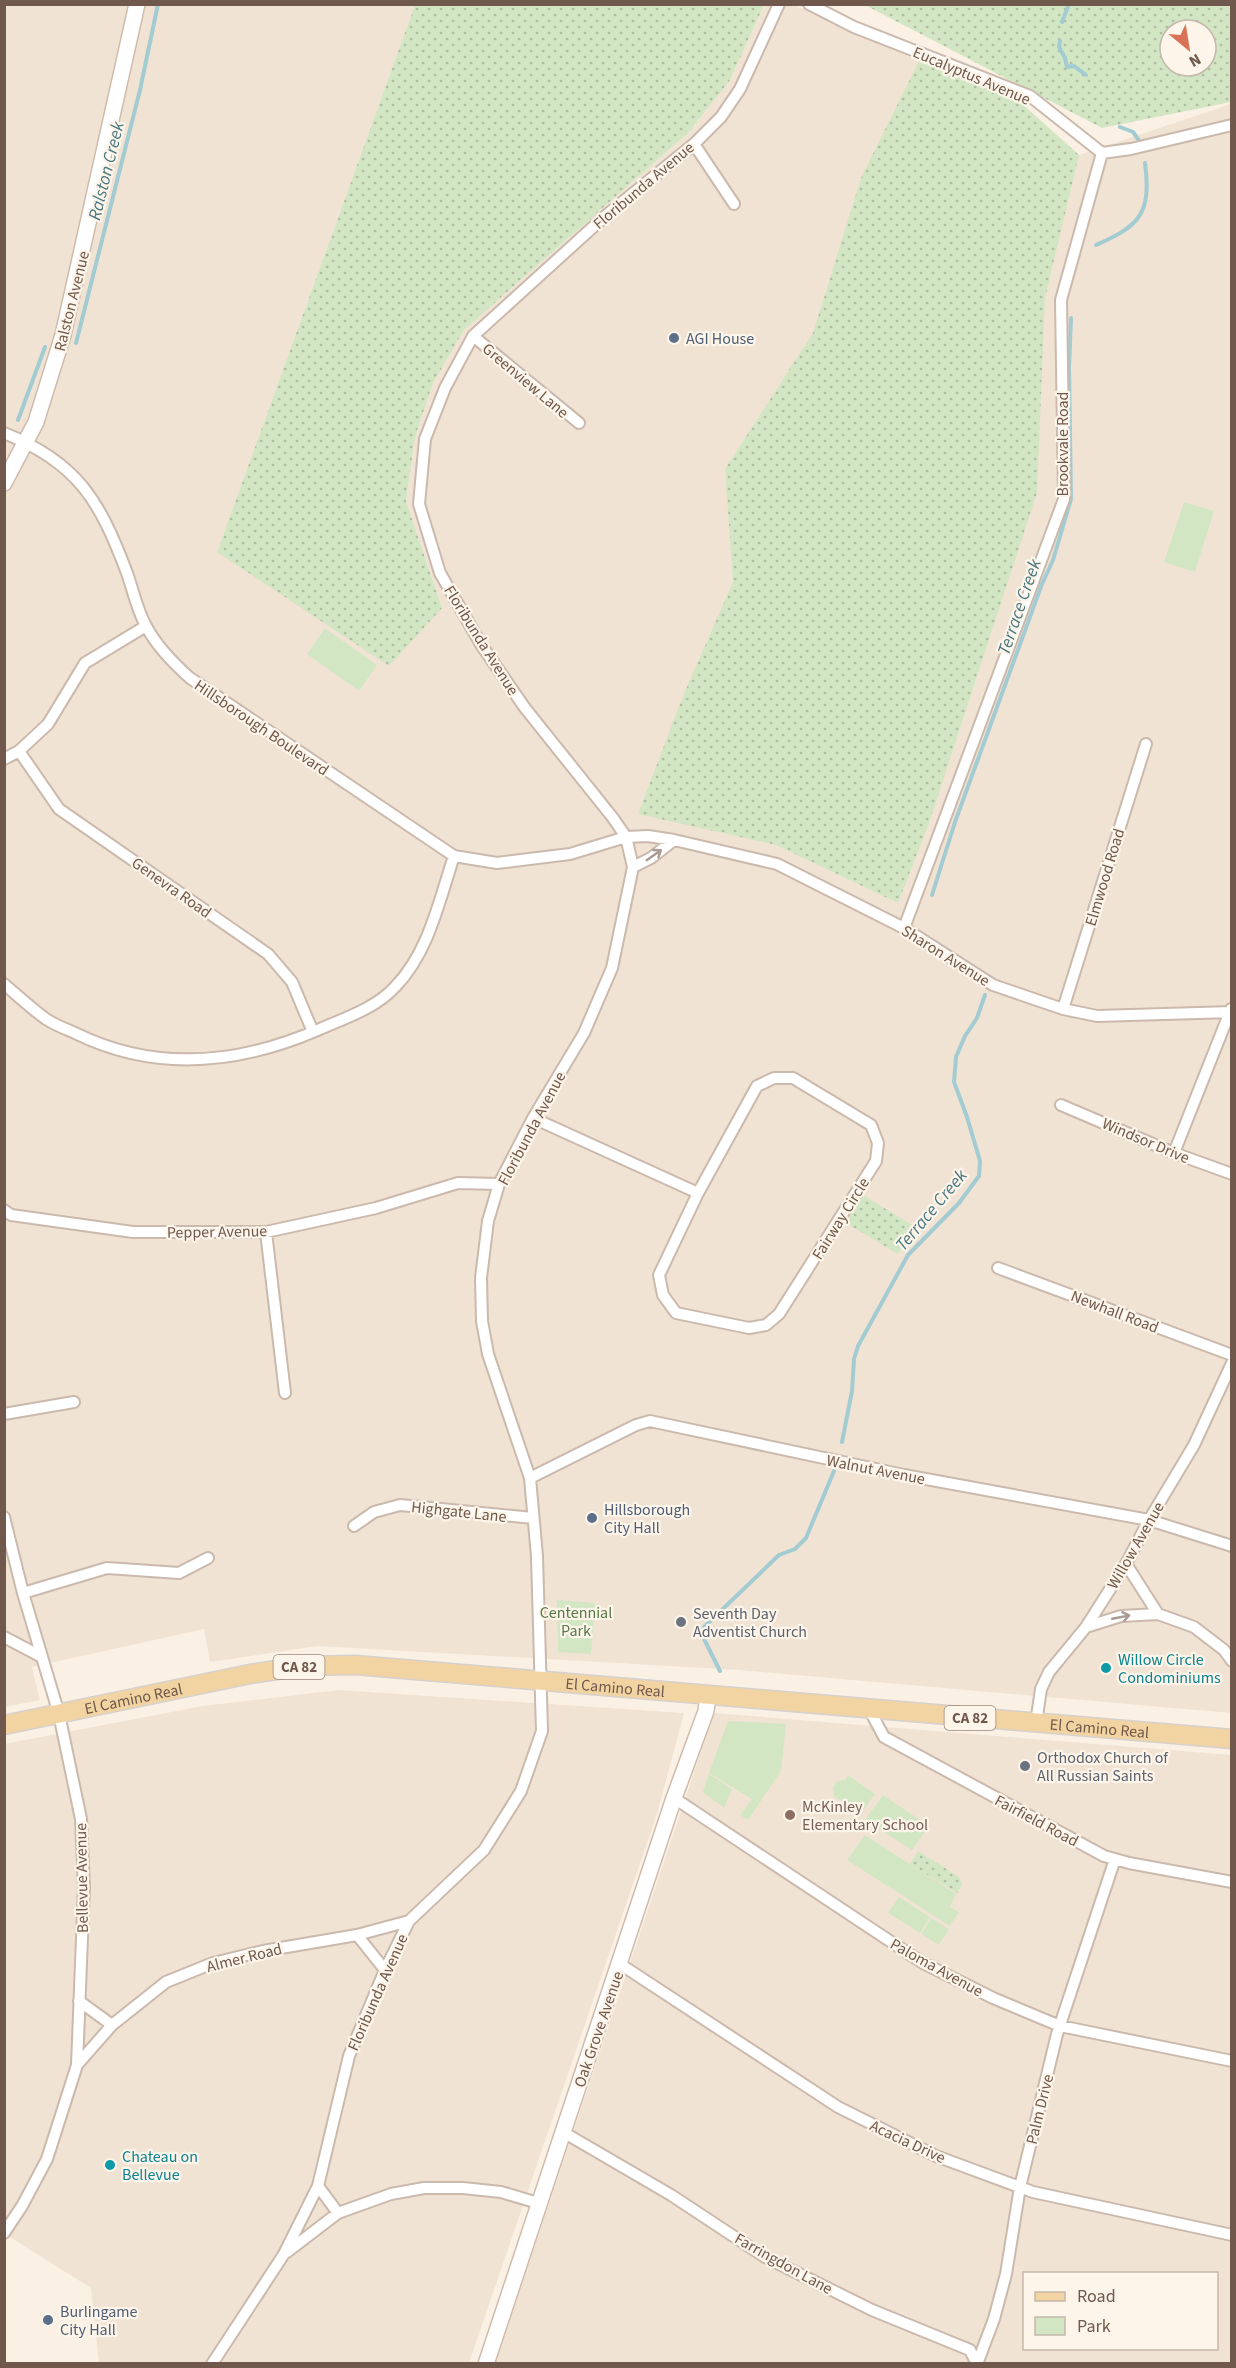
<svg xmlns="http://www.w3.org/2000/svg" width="1236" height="2368" viewBox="0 0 1236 2368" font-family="'Source Sans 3',sans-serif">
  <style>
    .residential { fill: #f1e3d3; fill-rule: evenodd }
    .grass { fill: url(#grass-dots); fill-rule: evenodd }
    .park { fill: #d2e6c4 }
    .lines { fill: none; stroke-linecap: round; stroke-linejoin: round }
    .stream { stroke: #a2cbd2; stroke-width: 4 }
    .street-casing { stroke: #cab9ac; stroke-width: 14 }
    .secondary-casing { stroke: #cfbbac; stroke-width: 18 }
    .primary-casing { stroke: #d7d1cd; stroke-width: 21 }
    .street { stroke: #fff; stroke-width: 10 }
    .secondary { stroke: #fff; stroke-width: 15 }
    .primary { stroke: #f2d4a2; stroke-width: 18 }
    .oneway { stroke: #a99b94 }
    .service-dot { fill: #5c6f8a; stroke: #fdf5ea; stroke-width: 2 }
    .worship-dot { fill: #6b7280; stroke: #fdf5ea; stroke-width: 2 }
    .culture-dot { fill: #0f9aa8; stroke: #fdf5ea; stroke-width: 2 }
    .education-dot { fill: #8d6e63; stroke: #fdf5ea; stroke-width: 2 }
    .labels { text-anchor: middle; stroke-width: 4.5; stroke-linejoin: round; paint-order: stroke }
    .shield { fill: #fdf5ea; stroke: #9a887b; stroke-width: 1.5 }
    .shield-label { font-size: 15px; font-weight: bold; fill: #70594c }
    .street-label { font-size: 16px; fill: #70594c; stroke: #fdf5ea }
    .service-label { font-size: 16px; fill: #4e5e75; stroke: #fdf5ea; text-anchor: start }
    .park-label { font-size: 16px; fill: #577a48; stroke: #fdf5ea }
    .worship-label { font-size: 16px; fill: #5b616d; stroke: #fdf5ea; text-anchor: start }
    .culture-label { font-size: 16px; fill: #0d838f; stroke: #fdf5ea; text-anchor: start }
    .education-label { font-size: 16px; fill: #785e54; stroke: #fdf5ea; text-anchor: start }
    .water-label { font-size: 18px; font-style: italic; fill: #487881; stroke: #fdf5ea }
  </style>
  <defs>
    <pattern id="grass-dots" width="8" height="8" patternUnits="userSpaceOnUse" patternTransform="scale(1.5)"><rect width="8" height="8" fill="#d2e6c4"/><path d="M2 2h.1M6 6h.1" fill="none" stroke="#afbda1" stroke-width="1.8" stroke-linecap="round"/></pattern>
  </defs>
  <rect width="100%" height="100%" fill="#faf1e4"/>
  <!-- residential -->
  <path class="residential" d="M4,5h411l-198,547 225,56 -36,-107 9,-64 18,-54 31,-53 225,-198 41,-52 34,-75h30l125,56 101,41 59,53 152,-51v1609l-492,-43 -421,-24 -108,16 -6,-33 -172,38 8,33 -35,7z
    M339,1690l345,23 -27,101 -188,549h-370l-8,-75 -86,-54 -1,-490 199,-38z
    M714,1713l517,42v608l-736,1zM1024,2274h192v74h-192z"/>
  <!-- grass -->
  <path class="grass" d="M415,5h349l-34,75 -41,52 -225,198 -31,53 -18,54 -9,64 36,107 -53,58 -172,-114z
    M865,5h366v97l-129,26zM1170,30h36v36h-36z
    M919,61l101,41 59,53 -34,143 -8,195 -108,330 -31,80 -122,-58 -138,-31 45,-118 50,-114 -8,-113 88,-136 48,-155z
    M861,1194l53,32 -16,28 -54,-32z
    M918,1851l41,26 3,8 -5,8 -47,-29z"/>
  <!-- park -->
  <path class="park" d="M1184,502l30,9 -19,61 -31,-10z
    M325,628l52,37 -18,26 -52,-37z
    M557,1600l38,3 -4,51 -33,-2z
    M728,1721l58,3 -5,47 -33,49 -8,-5 12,-16 -43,-26z
    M709,1774l23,15 -8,19 -21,-16z
    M848,1775l27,19 -11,15 -8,1 -22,-14 -1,-8 4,-7 8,-1z
    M883,1795l46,31 -17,24 -47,-30z
    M865,1835l91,59 -6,13 9,5 -9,14 -103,-66z
    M899,1897l31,20 -10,16 -32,-20z
    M931,1918l18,11 -10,16 -18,-11z"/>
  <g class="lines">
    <!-- stream -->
    <path class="stream" d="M1062,22l7,-18
      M1060,41l-1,6 6,11 2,9 7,-1 12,9
      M1120,127l13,5 7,10
      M1096,245c46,-20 55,-33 49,-82
      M76,343l64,-253 18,-86
      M18,420l27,-73
      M932,895l23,-73 87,-238 11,-24 18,-61 -2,-132 2,-49
      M842,1442l10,-51 2,-32 4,-13 50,-91 51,-52 20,-27 1,-15 -13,-44 -13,-35 2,-25 9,-21 12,-18 8,-23
      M720,1671l-18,-36 2,-8 75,-72 16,-6 11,-11 28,-67"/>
    <defs>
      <path id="street" d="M809,4l45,23 176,69 72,57 29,-4 101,-24
        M694,144l40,60
        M473,336l106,87
        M4,433c75,30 96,69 123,140 6,17 10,37 19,53 10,19 27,37 44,52l264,178 43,7 73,-9 56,-17 22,-1 26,4 103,24 127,64 89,57 70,24 34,7 135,-4
        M19,751l40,58 209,145 24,28 21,50
        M4,759l15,-8 29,-27 37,-61 61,-37
        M633,867l18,-9 23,-18
        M904,928l160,-429 -3,-199 41,-147
        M4,984c14,12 28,25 42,35 9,6 20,10 29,14 81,40 165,31 245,-4 25,-11 56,-21 75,-42 34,-35 44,-86 59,-131
        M1063,1009l83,-265
        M774,1078h19l78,47 7,18 -2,18 -97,153 -13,11 -17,3 -73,-15 -13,-18 -4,-20 39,-82 59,-107z
        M1061,1105l113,48 58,21
        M533,1118l165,75
        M1174,1153l57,-144
        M4,1210l7,5 122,17h133l110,-24 82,-25 41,1
        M266,1232l19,161
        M998,1268l234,87
        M4,1414l70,-12
        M530,1478l106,-53 14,-4 254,54 245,45 83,26
        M4,1517l19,76 36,121 22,105 3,68 -7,178 -30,94 -25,47 -18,27
        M354,1526l20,-14 26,-7 133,13
        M1126,1564l32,50
        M23,1593l84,-25 72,5 29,-15
        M1086,1627l35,-11 37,-2 36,13 30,23 8,11
        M4,1637l38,20
        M869,1709l15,28 220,119 25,7 103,19
        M1036,1723l5,-34 8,-17 37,-45 40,-63 23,-44 45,-75 38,-82
        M674,1798l249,165 70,35 67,28 172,35
        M357,1935l28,35
        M620,1964l218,143 98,49 97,36 199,43
        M79,2001l33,24
        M77,2065l35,-40 54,-43 47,-19 50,-12 94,-16 52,-14
        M563,2132l108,63 94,62 107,53 98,40 7,14
        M318,2186l20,27
        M287,2252l51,-39 53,-19 33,-6h39l38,4 37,11
        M212,2364l72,-110 34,-68 31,-130 36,-86 24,-49 75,-71 37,-59 21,-60 -5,-175 -7,-78 -42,-124 -6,-33 -1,-43 7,-57 11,-37 34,-66 51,-85 28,-65 21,-101 -7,-30 -13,-19 -88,-110 -43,-62 -42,-73 -21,-69 6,-65 20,-51 28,-52 130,-118 91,-74 27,-27 19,-28 39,-85
        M977,2364l17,-45 12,-45 14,-87 37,-153 58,-175"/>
      <path id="secondary" d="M4,483l32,-61 27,-87 74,-331
        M486,2364l188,-566 32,-87 2,-16"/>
      <g id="primary">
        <path id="s1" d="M4,1725l246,-51 53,-8 52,-1 877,74"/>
      </g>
    </defs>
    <!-- street casing -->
    <use href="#street" class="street-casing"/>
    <!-- secondary casing -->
    <use href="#secondary" class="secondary-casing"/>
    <!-- primary casing -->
    <use href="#primary" class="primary-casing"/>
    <!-- street -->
    <use href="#street" class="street"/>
    <!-- secondary -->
    <use href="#secondary" class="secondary"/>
    <!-- primary -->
    <use href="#primary" class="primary"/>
  </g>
  <!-- one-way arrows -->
  <defs><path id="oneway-shaft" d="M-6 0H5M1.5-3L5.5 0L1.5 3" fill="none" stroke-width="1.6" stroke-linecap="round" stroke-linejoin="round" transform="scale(1.5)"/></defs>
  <g class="oneway">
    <use href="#oneway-shaft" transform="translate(654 855) rotate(-35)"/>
    <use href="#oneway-shaft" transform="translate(1121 1617) rotate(-11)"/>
  </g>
  <!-- markers -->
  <g class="service-dot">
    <circle cx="674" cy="338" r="6"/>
    <circle cx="592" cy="1518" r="6"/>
    <circle cx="48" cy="2320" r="6"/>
  </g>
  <g class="worship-dot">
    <circle cx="681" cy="1622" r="6"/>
    <circle cx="1025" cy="1766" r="6"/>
  </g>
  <g class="culture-dot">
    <circle cx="1106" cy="1668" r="6"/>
    <circle cx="110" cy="2165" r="6"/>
  </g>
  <circle class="education-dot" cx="790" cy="1815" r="6"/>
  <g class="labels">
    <!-- shield labels -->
    <g class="shield">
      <rect x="273.5" y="1655" width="51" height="24" rx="4.5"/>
      <rect x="944.5" y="1706" width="51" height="24" rx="4.5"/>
    </g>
    <g class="shield-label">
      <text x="299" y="1672">CA 82</text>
      <text x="970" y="1723">CA 82</text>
    </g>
    <!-- street labels -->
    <g class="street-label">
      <text transform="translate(972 75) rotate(23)" y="6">Eucalyptus Avenue</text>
      <text transform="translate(643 185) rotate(-40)" y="6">Floribunda Avenue</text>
      <text transform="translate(71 301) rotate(-76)" y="6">Ralston Avenue</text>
      <text transform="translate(526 380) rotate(40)" y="6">Greenview Lane</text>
      <text transform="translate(1062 444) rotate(-90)" y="6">Brookvale Road</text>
      <text transform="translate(482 640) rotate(58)" y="6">Floribunda Avenue</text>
      <text transform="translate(262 727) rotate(34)" y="6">Hillsborough Boulevard</text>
      <text transform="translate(1104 877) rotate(-73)" y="6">Elmwood Road</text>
      <text transform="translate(172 887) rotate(35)" y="6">Genevra Road</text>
      <text transform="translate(946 955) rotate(32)" y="6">Sharon Avenue</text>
      <text transform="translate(531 1128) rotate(-62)" y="6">Floribunda Avenue</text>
      <text transform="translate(1146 1140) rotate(23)" y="6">Windsor Drive</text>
      <text transform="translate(840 1218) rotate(-58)" y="6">Fairway Circle</text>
      <text transform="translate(217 1231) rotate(-1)" y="6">Pepper Avenue</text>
      <text transform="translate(1115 1311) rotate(21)" y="6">Newhall Road</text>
      <text transform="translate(876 1469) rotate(11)" y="6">Walnut Avenue</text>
      <text transform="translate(459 1511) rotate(6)" y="6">Highgate Lane</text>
      <text transform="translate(1135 1545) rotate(-60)" y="6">Willow Avenue</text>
      <text dy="6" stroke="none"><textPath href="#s1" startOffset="618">El Camino Real</textPath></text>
      <text dy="6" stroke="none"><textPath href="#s1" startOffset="132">El Camino Real</textPath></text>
      <text dy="6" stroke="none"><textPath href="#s1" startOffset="1104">El Camino Real</textPath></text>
      <text transform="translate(1037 1820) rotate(28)" y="6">Fairfield Road</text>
      <text transform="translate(81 1878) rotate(-91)" y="6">Bellevue Avenue</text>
      <text transform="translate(244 1957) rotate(-14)" y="6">Almer Road</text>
      <text transform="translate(937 1967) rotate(29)" y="6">Paloma Avenue</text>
      <text transform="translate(377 1992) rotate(-66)" y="6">Floribunda Avenue</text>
      <text transform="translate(598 2029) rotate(-71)" y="6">Oak Grove Avenue</text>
      <text transform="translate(1039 2109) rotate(-76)" y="6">Palm Drive</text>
      <text transform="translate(908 2141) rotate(25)" y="6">Acacia Drive</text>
      <text transform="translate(784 2263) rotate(29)" y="6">Farringdon Lane</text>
    </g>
    <!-- service labels -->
    <g class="service-label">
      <text x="686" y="344">AGI House</text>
      <text x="604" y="1515">Hillsborough<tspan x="604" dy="18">City Hall</tspan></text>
      <text x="60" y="2317">Burlingame<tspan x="60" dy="18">City Hall</tspan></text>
    </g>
    <!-- park labels -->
    <g class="park-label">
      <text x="576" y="1618">Centennial<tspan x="576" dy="18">Park</tspan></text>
    </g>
    <!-- worship labels -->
    <g class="worship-label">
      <text x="693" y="1619">Seventh Day<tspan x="693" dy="18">Adventist Church</tspan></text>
      <text x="1037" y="1763">Orthodox Church of<tspan x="1037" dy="18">All Russian Saints</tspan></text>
    </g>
    <!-- culture labels -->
    <g class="culture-label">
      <text x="1118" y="1665">Willow Circle<tspan x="1118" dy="18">Condominiums</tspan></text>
      <text x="122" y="2162">Chateau on<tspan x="122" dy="18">Bellevue</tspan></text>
    </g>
    <!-- education labels -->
    <g class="education-label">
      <text x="802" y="1812">McKinley<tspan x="802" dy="18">Elementary School</tspan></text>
    </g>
    <!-- water labels -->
    <g class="water-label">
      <text transform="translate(106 171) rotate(-76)" y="6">Ralston Creek</text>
      <text transform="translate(1019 607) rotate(-71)" y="6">Terrace Creek</text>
      <text transform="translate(931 1210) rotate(-50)" y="6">Terrace Creek</text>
    </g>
  </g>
  <!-- border -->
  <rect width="1236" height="2368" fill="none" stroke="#70594c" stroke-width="12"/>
  <!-- legend -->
  <rect x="1023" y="2272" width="195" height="78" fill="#fdf5ea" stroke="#c5b7ab" stroke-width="1.5"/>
  <rect x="1035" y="2292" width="30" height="9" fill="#f2d4a2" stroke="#c5b7ab" stroke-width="1.5"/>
  <text x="1077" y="2302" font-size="18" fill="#70594c">Road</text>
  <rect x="1035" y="2317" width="30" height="18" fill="#d2e6c4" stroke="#c5b7ab" stroke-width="1.5"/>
  <text x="1077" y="2332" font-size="18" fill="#70594c">Park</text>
  <!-- north arrow -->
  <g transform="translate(1188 48) rotate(150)"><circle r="28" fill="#fdf5ea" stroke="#c5b7ab" stroke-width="1.5"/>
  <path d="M0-4.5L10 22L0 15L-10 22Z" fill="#d87155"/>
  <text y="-9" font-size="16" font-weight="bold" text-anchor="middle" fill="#70594c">N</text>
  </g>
</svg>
